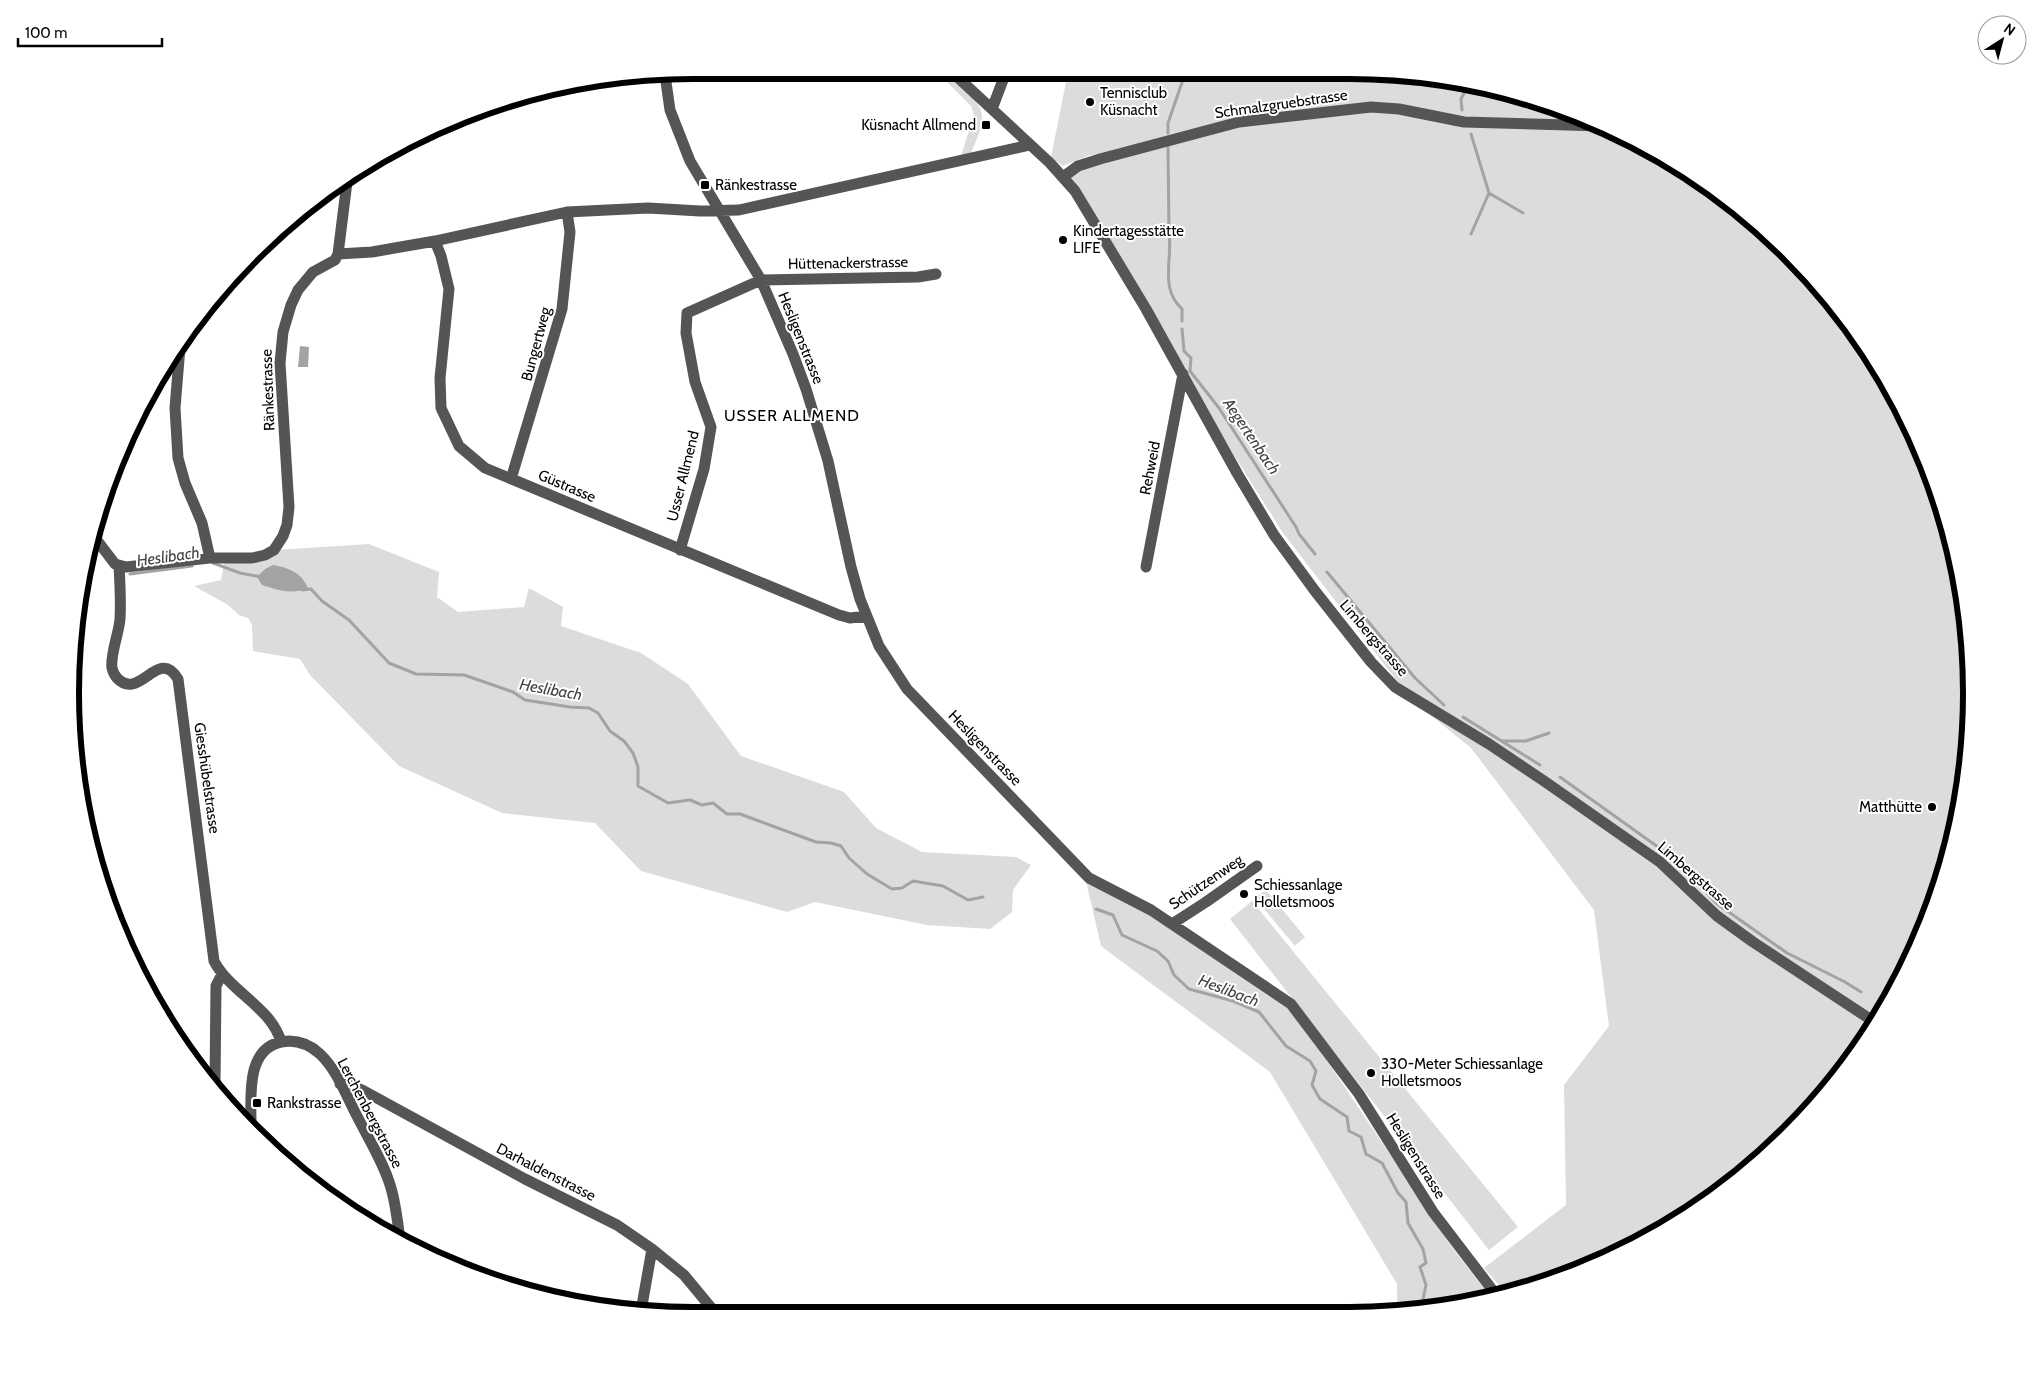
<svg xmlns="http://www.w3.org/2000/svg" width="2042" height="1386" viewBox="0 0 2042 1386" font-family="Cabin,sans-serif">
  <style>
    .green { fill: #dcdcdc }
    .water { fill: #a3a3a3 }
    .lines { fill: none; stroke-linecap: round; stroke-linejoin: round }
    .stream { stroke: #a3a3a3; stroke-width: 3 }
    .minor { stroke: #555; stroke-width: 11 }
    .poi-dot { fill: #000; stroke: #fff; stroke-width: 2 }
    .labels { text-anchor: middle; stroke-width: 4; stroke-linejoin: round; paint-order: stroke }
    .poi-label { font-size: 15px; fill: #000; stroke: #fff; text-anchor: start }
    .street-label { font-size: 15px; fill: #000; stroke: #fff }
    .neighbourhood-label { font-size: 16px; letter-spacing: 1px; fill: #000; stroke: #fff }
    .water-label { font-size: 16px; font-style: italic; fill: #444; stroke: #fff }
    .rim { fill: none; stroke: #000; stroke-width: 6 }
  </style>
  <rect width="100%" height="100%" fill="#fff"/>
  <!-- green -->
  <path class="green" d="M1349,70l121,12 155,52 70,41 94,77 78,95 57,107 36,117 12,122 -12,121 -35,117 -58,108 -77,94 -95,78 -107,57 -82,25 -22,-25 82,-63 -2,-120 45,-59 -15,-116 -123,-162 -60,-49 -128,-166 -100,-159 -120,-197 42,-24 -15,2 -27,11 -12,-9 17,-85z
    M938,73h8c13,13 40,28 36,50 -2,10 -7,20 -11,30l-10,3 13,-41 -3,-9z
    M369,544l70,28 -2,25 21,15 66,-5 5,-19 34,19 -2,19 80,27 47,31 53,72 103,36 32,36 46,24 94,5 15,8 -18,25 -1,22 -22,17 -63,-4 -112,-23 -28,10 -146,-41 -46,-48 -93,-10 -103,-47 -89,-91 -10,-16 -47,-8 -1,-26 -4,-7 -9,-3 -11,-10 -34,-19 27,-6 4,-22 49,-8z
    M1086,881l67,35 140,94 161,240 37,48 -20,6 -74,7v-27l-127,-212 -169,-126z
    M1266,890l39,47 -10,9 -40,-48z
    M1252,901l266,326 -29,23 -259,-331z"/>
  <!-- water -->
  <path class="water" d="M300,346l9,1 -1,20h-10z
    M273,565c16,3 28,7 35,23 -16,7 -30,2 -46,-3l-5,-8 8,-8z"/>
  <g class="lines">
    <!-- stream -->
    <path class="stream" d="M1462,110l-1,-11 9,-17
      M1168,133v-10l18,-52
      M1471,134l18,59 -18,41
      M1168,147l1,86c4,26 -10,55 13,76v12
      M1489,193l34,20
      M1182,329l2,22 7,7 -1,13 29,37 77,119 3,7 16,20
      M213,563l27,10 22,4
      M1327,572l88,106 29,27
      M130,574l62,-8
      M298,588l4,2 9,-1 11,12 27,19 40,43 27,11 48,1 49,17 12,8 45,7 19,1 9,5 12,18 14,10 9,12 5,14v19l30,17 22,-3 12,5 11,-2 14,11h13l76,28 15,1 10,3 8,12 18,16 25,15 10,-1 11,-7 30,5 25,14 15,-3
      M1463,717l77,48
      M1502,741h24l23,-8
      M1560,777l119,85 37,41 71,50 58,29 16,10
      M1096,909l17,6 9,20 35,16 11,10 6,14 15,14 44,12 26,11 27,34 24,15 6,10 -4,14 8,14 27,18 2,14 12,6 5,17 16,9 16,30 8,9 2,21 15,26 3,14 -6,4 6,18 -5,24"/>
    <!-- minor -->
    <path class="minor" d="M953,73l97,90 25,28 71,118 91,164 37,62 41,56 56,71 24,25 94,57 55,37 116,81 57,54 36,26 123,81
      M665,75l5,35 20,51 71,119 32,74 13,35 22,72 23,106 9,32 19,47 28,43 182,189 62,32 140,94 68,90 74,118 64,84
      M992,109l14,-37
      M1063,177l15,-11 22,-7 139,-37 132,-15 28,2 65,13 137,4
      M435,241l6,15 8,33 -9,89 1,30 18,38 26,22 354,147 11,3 17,-2
      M338,254l34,-2 63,-11 132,-29 81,-4 52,3 39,-1 291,-65
      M180,347l-5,61 3,50 7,25 17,40 8,35
      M511,479l51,-170 8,-77 -3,-20
      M93,535l22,29 11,3 84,-9h42l13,-3 9,-5 9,-14 4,-11 2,-18 -9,-144 3,-31 8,-27 7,-15 15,-18 22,-12 3,-6 10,-80
      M680,550l24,-81 7,-42 -16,-45 -9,-49 1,-20 74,-33 157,-3 18,-3
      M119,566c1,17 2,36 1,53 -1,14 -10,36 -8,49 1,4 3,8 5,10 23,24 41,-32 61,1l36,282c16,31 58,47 67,81
      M1146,567l37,-193
      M1172,924l34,-22 51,-36
      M340,1084l11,1 13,6 161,88 92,46 35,24 32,26 34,41
      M215,1085l1,-99 6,-12
      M251,1132c1,-28 -8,-82 30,-90 15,-3 28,2 39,12 17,16 26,41 37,62 12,24 27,47 34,72 5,17 7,36 9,53
      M641,1311l11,-62"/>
  </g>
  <!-- markers -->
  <g class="poi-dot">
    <circle cx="1090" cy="102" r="5"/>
    <rect x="981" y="120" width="10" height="10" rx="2.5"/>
    <rect x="700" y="180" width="10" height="10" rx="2.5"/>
    <circle cx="1063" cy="240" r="5"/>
    <circle cx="1932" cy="807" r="5"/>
    <circle cx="1244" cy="894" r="5"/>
    <circle cx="1371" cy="1073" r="5"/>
    <rect x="252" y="1098" width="10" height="10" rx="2.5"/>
  </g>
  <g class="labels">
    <!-- poi labels -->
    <g class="poi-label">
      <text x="1100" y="98">Tennisclub<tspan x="1100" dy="17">Küsnacht</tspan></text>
      <text x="976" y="130" text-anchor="end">Küsnacht Allmend</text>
      <text x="715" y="190">Ränkestrasse</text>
      <text x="1073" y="236">Kindertagesstätte<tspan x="1073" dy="17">LIFE</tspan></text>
      <text x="1922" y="812" text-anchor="end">Matthütte</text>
      <text x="1254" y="890">Schiessanlage<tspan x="1254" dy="17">Holletsmoos</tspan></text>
      <text x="1381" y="1069">330-Meter Schiessanlage<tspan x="1381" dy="17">Holletsmoos</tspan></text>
      <text x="267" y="1108">Rankstrasse</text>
    </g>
    <!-- street labels -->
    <g class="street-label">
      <text transform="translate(1281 104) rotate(-8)" y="5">Schmalzgruebstrasse</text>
      <text transform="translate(848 263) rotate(-1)" y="5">Hüttenackerstrasse</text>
      <text transform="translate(801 338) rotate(68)" y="5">Hesligenstrasse</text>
      <text transform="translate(536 344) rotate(-75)" y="5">Bungertweg</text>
      <text transform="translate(268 390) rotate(-92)" y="5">Ränkestrasse</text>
      <text transform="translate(1150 468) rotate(-79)" y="5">Rehweid</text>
      <text transform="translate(683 476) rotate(-76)" y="5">Usser Allmend</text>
      <text transform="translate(567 486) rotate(23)" y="5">Güstrasse</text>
      <text transform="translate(1374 638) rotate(49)" y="5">Limbergstrasse</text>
      <text transform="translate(985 748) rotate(46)" y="5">Hesligenstrasse</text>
      <text transform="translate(207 778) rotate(82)" y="5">Giesshübelstrasse</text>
      <text transform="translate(1696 876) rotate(41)" y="5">Limbergstrasse</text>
      <text transform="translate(1206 882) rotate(-34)" y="5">Schützenweg</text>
      <text transform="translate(370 1113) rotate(62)" y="5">Lerchenbergstrasse</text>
      <text transform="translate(1416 1156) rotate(58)" y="5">Hesligenstrasse</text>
      <text transform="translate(546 1172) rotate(27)" y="5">Darhaldenstrasse</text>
    </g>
    <!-- neighbourhood labels -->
    <g class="neighbourhood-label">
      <text x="792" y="421">USSER ALLMEND</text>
    </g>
    <!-- water labels -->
    <g class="water-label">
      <text transform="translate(1252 436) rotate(56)" y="6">Aegertenbach</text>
      <text transform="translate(168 556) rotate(-8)" y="6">Heslibach</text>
      <text transform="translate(551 689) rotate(10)" y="6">Heslibach</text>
      <text transform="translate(1229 990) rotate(21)" y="6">Heslibach</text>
    </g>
  </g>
  <!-- crop -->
  <path d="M0 0H2042V1386H0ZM693 79H1349A614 614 0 0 1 1963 693V693A614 614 0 0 1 1349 1307H693A614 614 0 0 1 79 693V693A614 614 0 0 1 693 79Z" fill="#fff" fill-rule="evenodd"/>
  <path class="rim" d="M693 79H1349A614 614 0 0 1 1963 693V693A614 614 0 0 1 1349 1307H693A614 614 0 0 1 79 693V693A614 614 0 0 1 693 79Z"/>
  <!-- north arrow -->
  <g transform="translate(2002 40) rotate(36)"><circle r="24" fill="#ffffff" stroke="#999999"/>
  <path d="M0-4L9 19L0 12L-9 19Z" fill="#000000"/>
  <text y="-8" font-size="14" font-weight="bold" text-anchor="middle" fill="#000000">N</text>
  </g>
  <!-- scale -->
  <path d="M18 38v8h144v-8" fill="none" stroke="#000000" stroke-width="2.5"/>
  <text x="25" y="38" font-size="15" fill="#000000" stroke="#ffffff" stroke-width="4" paint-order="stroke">100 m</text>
</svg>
